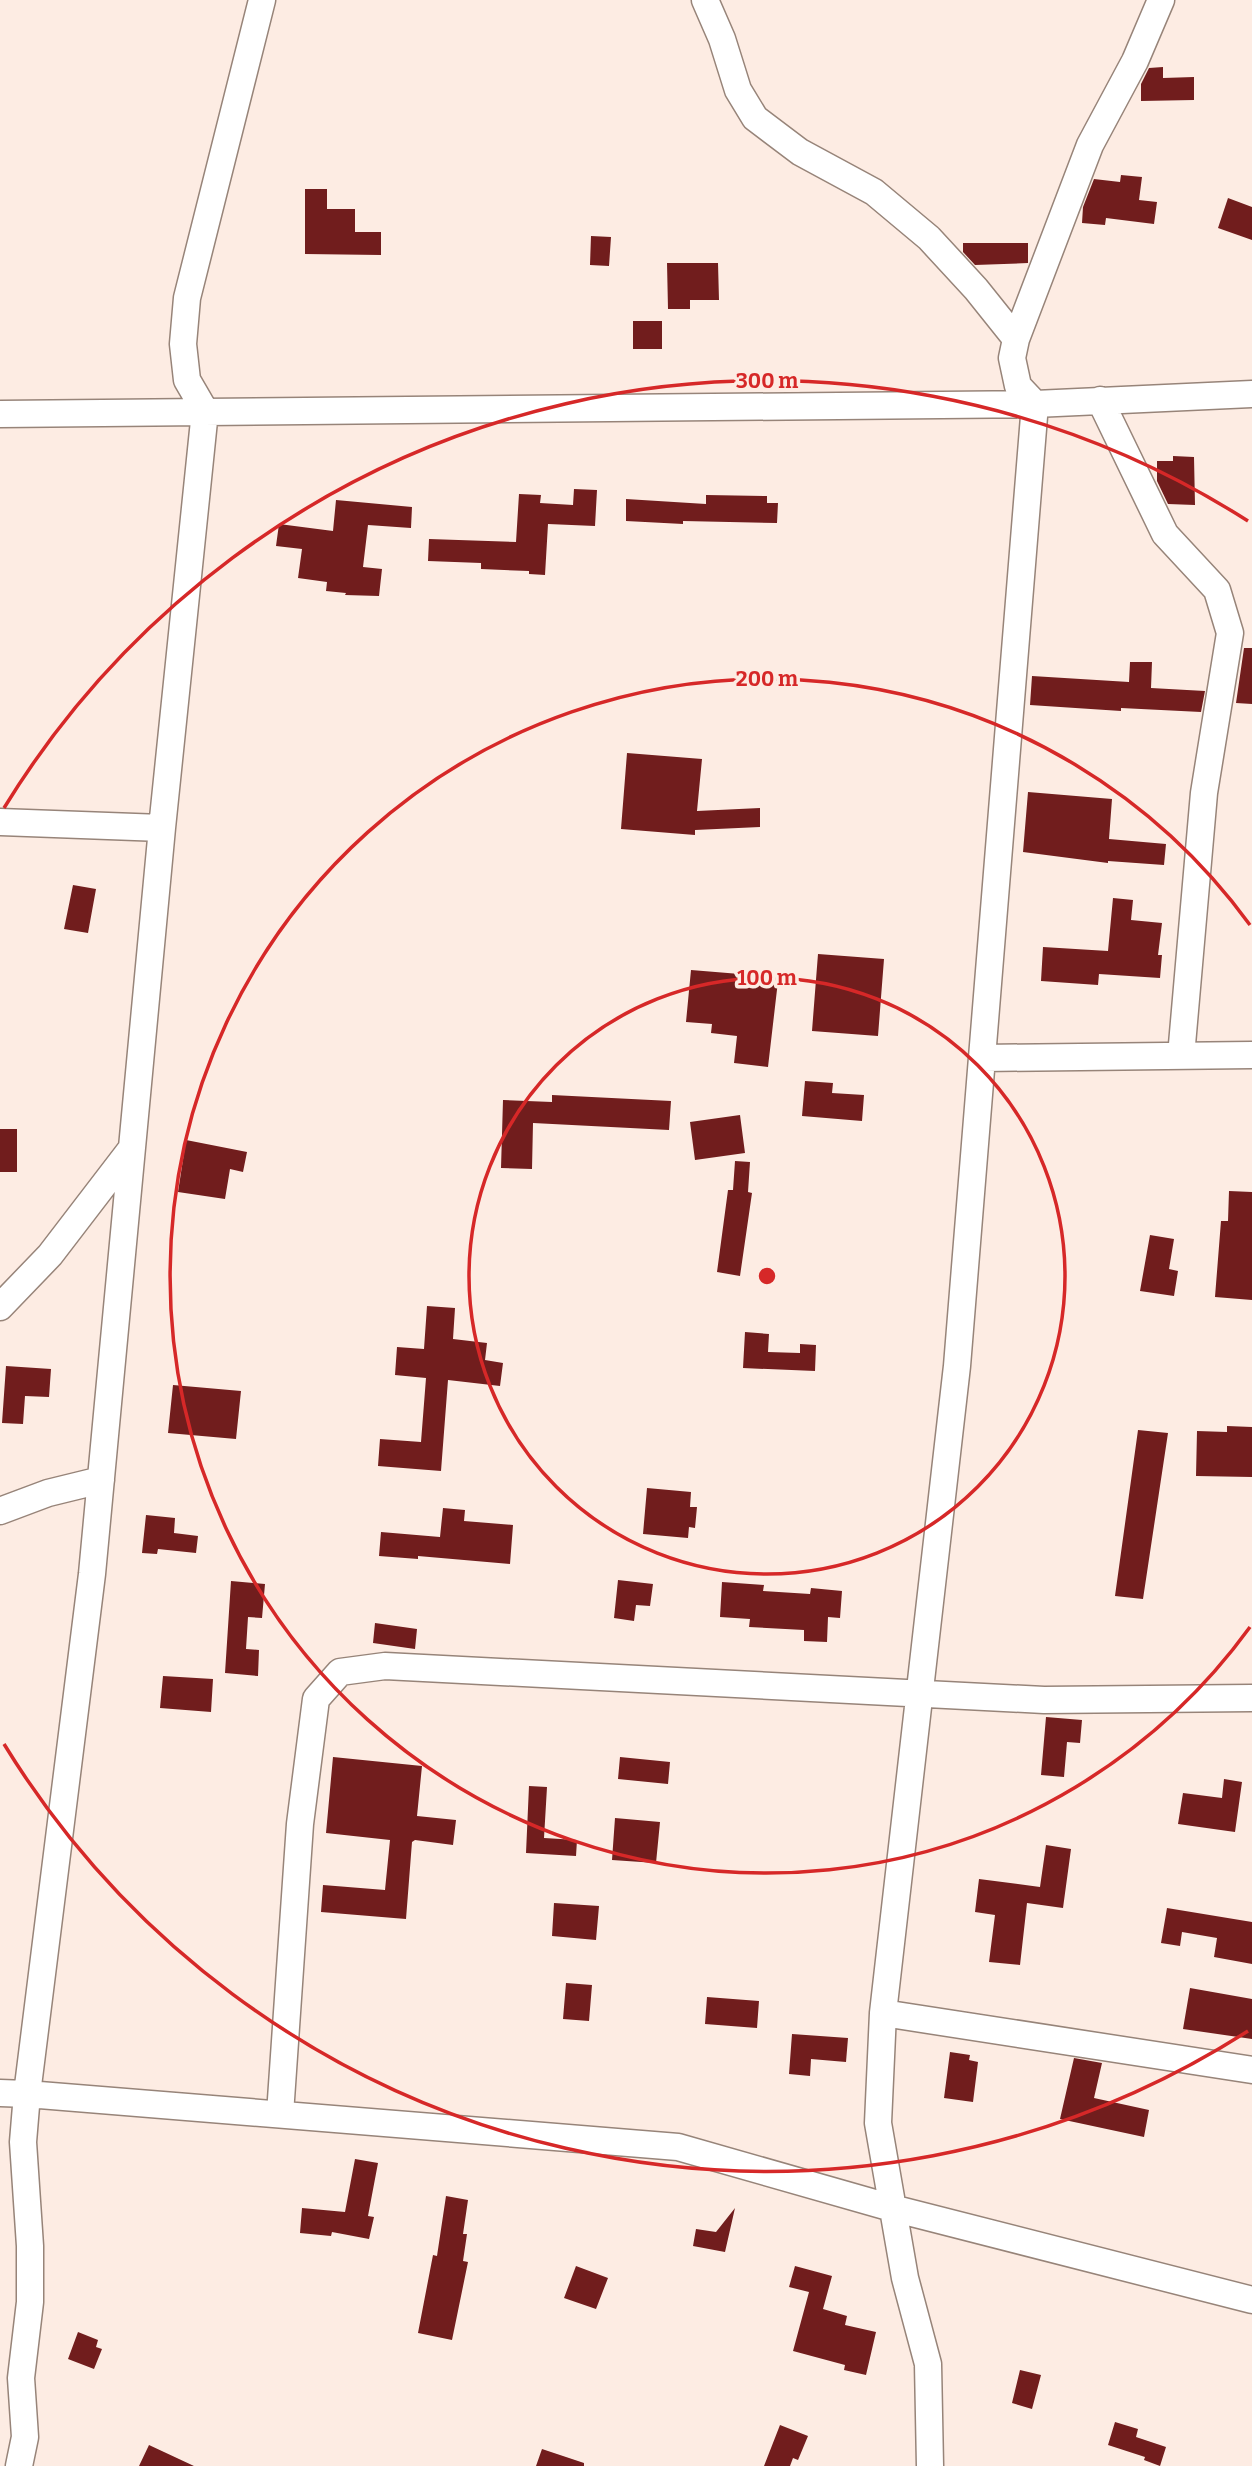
<svg xmlns="http://www.w3.org/2000/svg" width="1252" height="2466" viewBox="0 0 1252 2466" font-family="Bitter,serif">
  <style>
    .building { fill: #711d1d }
    .lines { fill: none; stroke-linecap: round; stroke-linejoin: round }
    .minor-casing { stroke: #978479; stroke-width: 29 }
    .minor { stroke: #fff; stroke-width: 26 }
    .ring { fill: none; stroke: #d62828; stroke-width: 3.5 }
    .centre { fill: #d62828; stroke: #fdece3; stroke-width: 3.5 }
    .ring-label { font-size: 21px; text-anchor: middle; font-weight: bold; fill: #d62828; stroke: #fdece3; stroke-width: 7; stroke-linejoin: round; paint-order: stroke }
  </style>
  <rect width="100%" height="100%" fill="#fdece3"/>
  <!-- building -->
  <path class="building" d="M1163,67v11l31,-1v23l-53,1v-17l8,-16z
    M1121,175l21,2 -3,23 18,2 -3,22 -48,-6 -1,7 -23,-2 1,-16 11,-28 26,3z
    M305,189h22v20h28v23h26v23l-76,-1z
    M1228,198l24,9v33l-34,-12z
    M591,236l20,1 -2,29 -19,-1z
    M963,243h65v20l-53,2 -12,-13z
    M667,263h51l1,37h-29v9h-22z
    M633,321h29v28h-29z
    M1173,456l21,1 1,48 -27,-1 -11,-23v-20h16z
    M574,489l23,1 -2,36 -47,-2 -3,51 -16,-1v-3l-48,-2v-6l-53,-2 1,-22 87,3 3,-48 22,1 -1,8 33,2z
    M706,495l61,1v7h11l-1,20 -94,-2v3l-57,-3v-22l80,5z
    M336,500l76,7 -1,21 -43,-3 -5,42 19,2 -3,27 -34,-1 1,-2 -20,-2 1,-9 -29,-4 4,-29 -26,-3 3,-22 54,7z
    M1244,648h8v56l-16,-1z
    M1130,662h22l-1,26 54,3 -4,21 -80,-4v3l-91,-6 2,-29 97,6z
    M627,753l75,6 -5,52 63,-3v19l-65,3v5l-74,-6z
    M1028,792l84,7 -3,40 57,5 -2,21 -56,-4v2l-85,-11z
    M73,885l23,4 -8,44 -24,-4z
    M1113,898l20,2 -2,20 31,3 -4,32h4l-2,23 -61,-4 -1,11 -57,-4 2,-34 65,4z
    M818,954l66,5 -6,77 -66,-5z
    M691,970l61,5v3l26,3 -10,86 -34,-4 3,-27 -26,-3 1,-9 -26,-2z
    M805,1081l28,2 -1,10 32,2 -2,26 -60,-5z
    M552,1095l119,6 -2,29 -136,-7 -1,46 -31,-1 2,-68 49,2z
    M740,1115l5,38 -50,7 -5,-38z
    M0,1129h17v43h-17z
    M186,1140l61,12 -4,20 -13,-3 -5,30 -47,-7z
    M735,1161l15,1 -2,30 4,1 -12,83 -23,-4 11,-82h5z
    M1229,1191l23,1v108l-37,-3 6,-76h7z
    M1150,1235l24,4 -5,30 9,2 -4,25 -34,-5z
    M427,1306l28,2 -2,31 34,4 -2,17 18,3 -3,23 -52,-6 -7,91 -63,-5 2,-27 41,3 5,-64 -31,-3 2,-28 27,2z
    M745,1332l24,2 -1,18 32,1v-9l16,1 -1,26 -72,-3z
    M6,1366l45,3 -2,28 -24,-1 -2,28 -21,-1z
    M173,1385l68,6 -5,48 -68,-6z
    M1227,1426l25,1v50l-56,-1 1,-45 30,1z
    M1138,1430l30,3 -25,166 -28,-3z
    M647,1488l44,4 -1,15h7l-2,21 -6,-1 -1,11 -45,-4z
    M443,1508l22,2 -1,11 49,4 -3,39 -92,-8v3l-39,-3 2,-24 59,5z
    M146,1515l29,3 -1,15 24,3 -2,17 -38,-4 -1,5 -15,-1z
    M618,1580l35,4 -3,22 -14,-1 -2,16 -20,-3z
    M231,1581l34,3 -3,34 -14,-1 -2,32 13,1 -1,26 -33,-3z
    M722,1582l42,3 -1,6 47,3 1,-6 31,3 -2,27 -12,-1 -1,25 -23,-1v-11l-55,-3 1,-8 -30,-2z
    M375,1623l42,6 -2,20 -42,-6z
    M163,1676l50,3 -2,33 -51,-4z
    M1046,1717l36,3 -2,23 -13,-1 -3,35 -23,-2z
    M333,1757l89,9 -5,50 39,4 -3,25 -38,-5 -3,2 -6,77 -85,-7 2,-27 62,5 5,-50 -64,-7z
    M620,1757l50,5 -2,22 -50,-5z
    M1224,1779l18,3 -7,50 -57,-8 5,-31 39,5z
    M529,1786l18,1 -3,51 33,2 -1,16 -50,-3z
    M615,1818l45,4 -4,41 -44,-3z
    M1046,1845l25,4 -8,59 -36,-5 -7,62 -31,-3 6,-47 -20,-3 4,-33 61,8z
    M554,1903l45,3 -3,34 -44,-4z
    M1167,1908l85,14v42l-38,-7 3,-19 -35,-6 -2,14 -19,-3z
    M566,1983l26,2 -3,36 -26,-2z
    M1190,1988l62,11v40l-69,-10z
    M707,1997l52,4 -2,27 -52,-4z
    M792,2034l56,4 -2,24 -35,-3 -1,17 -21,-2z
    M950,2052l20,3 -1,5 9,2 -5,40 -29,-4z
    M1074,2058l28,5 -8,35 55,12 -5,27 -84,-18z
    M355,2159l23,4 -10,53 6,1 -5,22 -37,-7 -1,4 -31,-3 2,-25 43,4z
    M446,2196l22,4 -5,34h4l-4,27 5,1 -16,78 -34,-7 15,-78 4,1z
    M735,2208l-10,44 -32,-6 3,-17 20,3z
    M576,2266l32,12 -12,31 -32,-11z
    M795,2266l37,10 -9,33 24,7 -2,9 31,7 -10,43 -22,-5 1,-5 -52,-14 16,-59 -20,-5z
    M78,2332l20,8 -2,7 6,2 -8,20 -26,-10z
    M1020,2370l21,5 -9,34 -20,-6z
    M1115,2422l23,7 -2,8 30,10 -6,19 -16,-6 1,-3 -37,-12z
    M780,2425l28,11 -10,24 -5,-2 -3,8h-26z
    M149,2445l45,21h-55z
    M542,2449l42,14v3h-48z"/>
  <g class="lines">
    <defs>
      <path id="minor" d="M705,0l17,39 16,51 17,28 45,34 74,40 55,46 47,51 40,50
        M1100,400l65,134 52,56 13,43 -26,160 -23,263
        M0,414l1035,-10 217,-10
        M0,822l162,6
        M983,1058l269,-3
        M0,1307l50,-52 82,-107
        M0,1511l48,-18 53,-13
        M883,2013l369,57
        M0,2093l27,1 651,53 214,61 360,92
        M280,2114l20,-290 16,-125 24,-27 45,-6 659,34 208,-2
        M19,2466l6,-29 -4,-59 9,-76v-56l-7,-104 4,-48 65,-520 70,-746 43,-417 -18,-31 -4,-36 4,-46 75,-298
        M930,2466l-2,-102 -23,-86 -27,-155 5,-110 74,-647 78,-962 -17,-18 -6,-28 4,-19 74,-194 45,-84 26,-61"/>
    </defs>
    <!-- minor casing -->
    <use href="#minor" class="minor-casing"/>
    <!-- minor -->
    <use href="#minor" class="minor"/>
  </g>
  <!-- distance rings -->
  <g class="ring">
    <circle cx="767" cy="1276" r="298"/>
    <path d="M1250 1627A597 597 0 1 1 1250 925"/>
    <path d="M1248 2031A895 895 0 0 1 4 1744M4 808A895 895 0 0 1 1248 521"/>
  </g>
  <circle cx="767" cy="1276" r="10" class="centre"/>
  <g class="ring-label">
    <text x="767" y="388">300 m</text>
    <text x="767" y="686">200 m</text>
    <text x="767" y="985">100 m</text>
  </g>
</svg>
